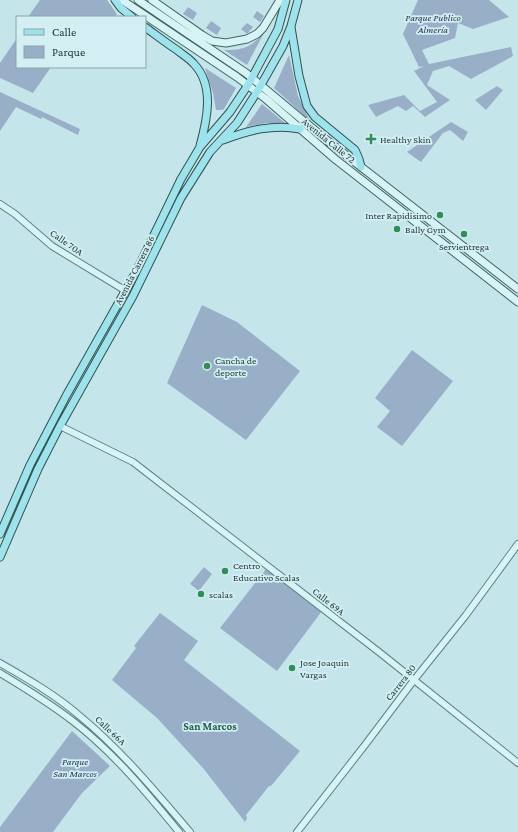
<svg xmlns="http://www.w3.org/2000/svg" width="518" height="832" viewBox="0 0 518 832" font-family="'Crimson Pro',serif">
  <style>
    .green { fill: #99afc8 }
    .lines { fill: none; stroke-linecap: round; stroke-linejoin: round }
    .tertiary-casing { stroke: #5c8482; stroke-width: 8 }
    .secondary-casing { stroke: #3f6663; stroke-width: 9 }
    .primary-casing { stroke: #30524e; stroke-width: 9 }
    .tertiary { stroke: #d7f3f6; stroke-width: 6 }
    .secondary { stroke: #d7f3f6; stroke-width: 7 }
    .primary { stroke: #9ee3ec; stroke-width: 7 }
    .poi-dot { fill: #308f57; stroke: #d3eff3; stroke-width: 1.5 }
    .labels { text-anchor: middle; stroke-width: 3.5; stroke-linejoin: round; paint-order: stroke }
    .park-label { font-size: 10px; font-style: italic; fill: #273550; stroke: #d3eff3 }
    .poi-label { font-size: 10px; fill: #1f3533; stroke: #d3eff3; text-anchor: start }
    .street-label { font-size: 10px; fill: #1f3533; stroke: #d3eff3 }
    .neighbourhood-label { font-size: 11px; font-weight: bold; fill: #215f48; stroke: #d3eff3 }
  </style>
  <rect width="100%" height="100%" fill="#c4e6eb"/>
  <!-- green -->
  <path class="green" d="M40,0h67l10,14 -2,3h-87z
    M418,0h71l20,17 -36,12 -15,-6 -3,15 -33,12 7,14 82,-17 2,9 -42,23 -22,-13 -16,5 -6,14 23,15 -25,17 -12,-11 -7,5 -8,-5 -22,11 -8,-12 36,-10 16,16 17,-9 -23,-31 10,-5 -5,1 -16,-33z
    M188,7l9,6 -4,7 -10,-6z
    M257,11l7,5 -4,6 -7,-5z
    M211,21l10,7 -4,7 -11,-7z
    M247,23l6,4 -6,7 -6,-5z
    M265,31l-18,34 -23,-15c21,0 27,-3 41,-19z
    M17,38v29h34l-18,26 -33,-15v-15z
    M289,55l9,41 12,25 -36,-33z
    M205,68l31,20 -12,21 -3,1h-5l-3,-17z
    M497,86l6,4 -17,20 -11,-10z
    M0,92l80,37 -2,6 -36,-18 -1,2 -25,-12 -16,24z
    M262,104l23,19h-18l-21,4z
    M451,122l17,10 -5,9 -13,-11 -7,3 -22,29 -14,-10z
    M202,305l35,17 63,49 -54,69 -79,-57z
    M412,350l41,31 -51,65 -25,-19 13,-16 -15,-13z
    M204,567l8,7 -13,17 -9,-7z
    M266,569l56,42 -45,60 -57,-43z
    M160,613l38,28 -14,19 116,91 -29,35h-2l-23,29 1,3 -2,4 -42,-54 -46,-50 -45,-38 24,-32 -2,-2z
    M72,731l38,35 -28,27 -29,39h-53v-5z"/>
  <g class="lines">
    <defs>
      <path id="tertiary" d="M0,204l15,10 37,32 74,45
        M60,426l73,36 246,190 139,111
        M0,663c28,16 57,33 81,54 41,34 74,74 109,115
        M0,673c25,15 51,31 74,49 40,31 73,71 105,110
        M297,832l68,-87 49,-65 52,-65 52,-71"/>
      <path id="secondary" d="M122,0l115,77 29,22 69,60 183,143
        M138,0l108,73 78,65 194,151
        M152,0l50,35 10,6 14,2 21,-4 10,-5 6,-6 17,-28"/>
      <path id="primary" d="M115,0l6,8 11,9
        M145,27c11,8 21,16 32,23 6,5 12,8 17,14 21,22 13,56 6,82
        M291,27l8,49 8,30 8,11 40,33 4,9 2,8
        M223,140c26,-10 50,-16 77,-11
        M0,534l30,-69 36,-69 71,-126 44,-91 19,-32 30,-35 18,-27 30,-56 8,-29
        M0,557l38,-88 22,-43 73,-130 48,-98 29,-46 27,-29 20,-31 26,-46 8,-20 7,-26"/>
    </defs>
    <!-- tertiary casing -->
    <use href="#tertiary" class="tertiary-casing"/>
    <!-- secondary casing -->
    <use href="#secondary" class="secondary-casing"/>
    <!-- primary casing -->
    <use href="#primary" class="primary-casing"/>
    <!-- tertiary -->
    <use href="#tertiary" class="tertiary"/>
    <!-- secondary -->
    <use href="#secondary" class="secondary"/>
    <!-- primary -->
    <use href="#primary" class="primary"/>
  </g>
  <!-- markers -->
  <g class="poi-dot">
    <path d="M369 133h4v4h4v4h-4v4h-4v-4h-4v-4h4z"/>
    <circle cx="440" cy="215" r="4"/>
    <circle cx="397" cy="229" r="4"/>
    <circle cx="464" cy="234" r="4"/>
    <circle cx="207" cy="366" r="4"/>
    <circle cx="225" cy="571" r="4"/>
    <circle cx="201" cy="594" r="4"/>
    <circle cx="292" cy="668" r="4"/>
  </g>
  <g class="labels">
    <!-- park labels -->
    <g class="park-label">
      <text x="433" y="21">Parque Publico<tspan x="433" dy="12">Almería</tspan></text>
      <text x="75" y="765">Parque<tspan x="75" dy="12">San Marcos</tspan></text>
    </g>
    <!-- poi labels -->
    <g class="poi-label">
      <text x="380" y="143">Healthy Skin</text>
      <text x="432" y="219" text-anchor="end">Inter Rapidisimo</text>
      <text x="405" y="233">Bally Gym</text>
      <text x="464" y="250" text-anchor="middle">Servientrega</text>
      <text x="215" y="364">Cancha de<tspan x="215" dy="12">deporte</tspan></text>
      <text x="233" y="569">Centro<tspan x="233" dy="12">Educativo Scalas</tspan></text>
      <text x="209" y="598">scalas</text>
      <text x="300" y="666">Jose Joaquin<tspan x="300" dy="12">Vargas</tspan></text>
    </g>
    <!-- street labels -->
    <g class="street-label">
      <text transform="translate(329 140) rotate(39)" y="4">Avenida Calle 72</text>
      <text transform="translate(67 242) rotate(35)" y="4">Calle 70A</text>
      <text transform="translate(134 270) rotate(-63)" y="4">Avenida Carrera 86</text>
      <text transform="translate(329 601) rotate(38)" y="4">Calle 69A</text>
      <text transform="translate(400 682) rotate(-52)" y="4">Carrera 80</text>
      <text transform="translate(111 730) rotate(43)" y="4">Calle 66A</text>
    </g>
    <!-- neighbourhood labels -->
    <g class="neighbourhood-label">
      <text x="210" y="730">San Marcos</text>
    </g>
  </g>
  <!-- legend -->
  <rect x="16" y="16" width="130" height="52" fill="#d3eff3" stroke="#8ba5a6"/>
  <rect x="24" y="29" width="20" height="6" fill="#9ee3ec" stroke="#8ba5a6"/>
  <text x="52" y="36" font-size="12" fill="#1f3533">Calle</text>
  <rect x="24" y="46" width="20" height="12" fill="#99afc8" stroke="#8ba5a6"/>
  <text x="52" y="56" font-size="12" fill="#1f3533">Parque</text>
</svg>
